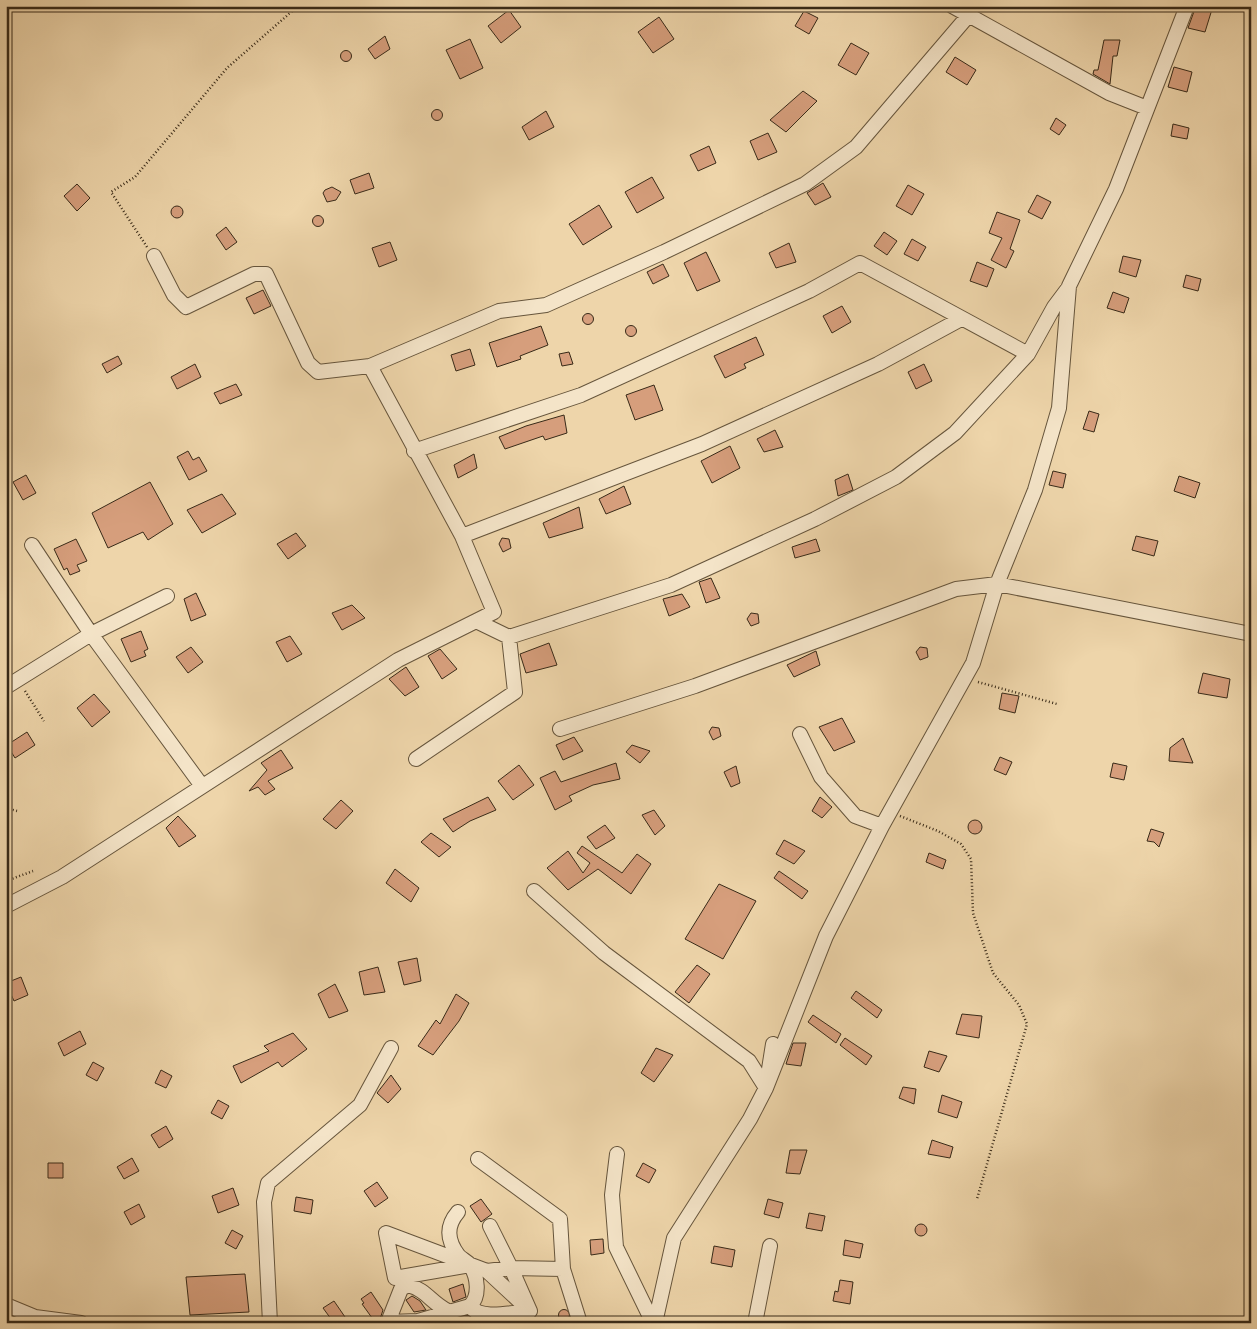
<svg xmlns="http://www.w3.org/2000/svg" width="1257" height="1329" viewBox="0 0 1257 1329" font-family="'Sorts Mill Goudy',serif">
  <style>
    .building { fill: #d69e7c; stroke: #382a18 }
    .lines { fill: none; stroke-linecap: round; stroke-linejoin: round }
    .minor-casing { stroke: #66553c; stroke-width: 16 }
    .path { stroke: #382a18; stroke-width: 2.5; stroke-dasharray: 1 2.5; stroke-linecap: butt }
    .minor { stroke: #f4e4c8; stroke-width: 14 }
  </style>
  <rect width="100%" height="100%" fill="#eed5aa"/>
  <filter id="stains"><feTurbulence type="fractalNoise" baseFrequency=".004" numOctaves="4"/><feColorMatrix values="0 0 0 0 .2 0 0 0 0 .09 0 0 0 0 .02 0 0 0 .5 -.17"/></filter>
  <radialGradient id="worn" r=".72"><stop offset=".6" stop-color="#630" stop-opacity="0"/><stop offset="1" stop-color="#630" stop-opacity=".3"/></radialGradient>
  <!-- building -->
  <path class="building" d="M1196,6h17l-8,26 -17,-4z
    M509,10l12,17 -20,16 -13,-17z
    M804,11l14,7 -9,16 -14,-8z
    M659,17l15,22 -21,14 -15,-21z
    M385,36l5,13 -15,10 -7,-10z
    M470,39l13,29 -23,11 -14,-29z
    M1104,40h16l-3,16h-4l-3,28 -17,-10 1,-4h4z
    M851,43l18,10 -13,22 -18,-10z
    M340.5 56a5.5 5.5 0 1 1 11 0a5.5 5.5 0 1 1-11 0Z
    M955,57l21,13 -9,15 -21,-13z
    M1174,67l18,5 -5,20 -19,-5z
    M803,91l14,10 -31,31 -16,-12z
    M431.5 115a5.5 5.5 0 1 1 11 0a5.5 5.5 0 1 1-11 0Z
    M546,111l8,16 -25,13 -7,-13z
    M1056,118l10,7 -7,10 -9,-6z
    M1173,124l16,4 -2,11 -16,-3z
    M768,133l9,19 -19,8 -8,-19z
    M709,146l7,17 -18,8 -8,-16z
    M369,173l5,15 -19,6 -5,-14z
    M652,177l12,21 -27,15 -12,-21z
    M823,183l8,14 -16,8 -8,-12z
    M77,184l13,14 -13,13 -13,-15z
    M908,185l16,9 -12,21 -16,-9z
    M332,187l9,5 -5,8 -9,2 -4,-9 2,-3z
    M1037,195l14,7 -9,17 -14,-7z
    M599,205l13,22 -29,18 -14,-21z
    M171 212a6 6 0 1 1 12 0a6 6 0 1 1-12 0Z
    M997,212l23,8 -10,29 4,2 -8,17 -15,-8 11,-22 -13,-5z
    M312.5 221a5.5 5.5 0 1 1 11 0a5.5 5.5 0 1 1-11 0Z
    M226,227l11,15 -11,8 -10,-15z
    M884,232l13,9 -10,14 -13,-9z
    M912,239l14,8 -8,14 -14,-7z
    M390,242l7,18 -18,7 -7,-19z
    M789,243l7,19 -20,6 -7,-15z
    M706,252l14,29 -23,10 -13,-28z
    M1123,256l18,4 -5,17 -17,-5z
    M977,262l17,7 -7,18 -17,-6z
    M663,264l6,12 -16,8 -6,-12z
    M1186,275l15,4 -3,12 -15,-4z
    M263,290l8,16 -17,8 -8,-16z
    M1113,292l16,6 -5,15 -17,-5z
    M842,306l9,16 -19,11 -9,-17z
    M582.5 319a5.5 5.5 0 1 1 11 0a5.5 5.5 0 1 1-11 0Z
    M625.5 331a5.5 5.5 0 1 1 11 0a5.5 5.5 0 1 1-11 0Z
    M541,326l7,19 -28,11 1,3 -24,8 -8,-24z
    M756,337l8,18 -20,9 2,4 -21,10 -11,-22z
    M470,349l5,16 -19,6 -5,-16z
    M569,352l4,12 -11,2 -3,-12z
    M118,356l4,8 -15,9 -5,-9z
    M195,364l6,13 -24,12 -6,-12z
    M924,364l8,17 -16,8 -8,-17z
    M236,384l6,11 -22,9 -6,-11z
    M654,385l9,25 -28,10 -9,-25z
    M1089,411l10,3 -5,18 -11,-3z
    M564,415l3,18 -22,7 -2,-4 -38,13 -6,-12 27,-11z
    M775,430l8,17 -19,5 -7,-13z
    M730,446l10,22 -28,15 -11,-22z
    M188,451l5,9 6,-3 8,14 -18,9 -12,-23z
    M474,454l3,14 -19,10 -4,-13z
    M1053,471l13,3 -3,14 -14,-3z
    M848,474l5,16 -15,6 -3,-16z
    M26,475l10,18 -13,7 -10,-18z
    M1179,476l21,7 -5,15 -21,-7z
    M150,482l23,42 -25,16 -5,-8 -35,16 -16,-35z
    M624,486l7,18 -25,10 -7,-15z
    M222,494l14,20 -34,19 -15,-23z
    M579,507l4,21 -34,10 -6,-15z
    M296,533l10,13 -18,13 -11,-15z
    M1136,536l22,5 -4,15 -22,-6z
    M502,538l7,1 2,9 -8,4 -4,-8z
    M76,539l11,22 -10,4 3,6 -10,4 -3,-7 -3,2 -10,-21z
    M816,539l4,12 -25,7 -3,-11z
    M711,578l9,20 -14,5 -7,-21z
    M196,593l10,22 -15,6 -7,-22z
    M682,594l8,13 -21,9 -6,-17z
    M352,605l13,13 -23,12 -10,-17z
    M751,613l7,1 1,9 -8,3 -4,-7z
    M141,631l7,18 -4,2 2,5 -15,6 -10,-23z
    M290,636l12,18 -15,8 -11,-20z
    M549,643l8,22 -31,8 -6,-19z
    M191,647l12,15 -15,11 -12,-16z
    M920,647l7,1 1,9 -8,3 -4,-8z
    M440,649l17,20 -15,10 -14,-23z
    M816,651l4,14 -26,12 -7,-12z
    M406,667l13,20 -14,9 -16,-17z
    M1203,673l27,6 -3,19 -29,-5z
    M1002,693l17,3 -4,17 -16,-4z
    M94,694l16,18 -18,15 -15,-19z
    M842,718l13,24 -21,9 -15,-24z
    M712,727l7,1 2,8 -8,4 -4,-8z
    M27,732l8,13 -20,13 -8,-13z
    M574,737l9,14 -20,9 -7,-15z
    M1183,738l10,25 -24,-2 1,-13z
    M632,745l18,6 -10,12 -14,-11z
    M281,750l12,18 -25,13 7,8 -10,6 -7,-8 -9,4 18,-21 -6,-7z
    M1000,757l12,5 -6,13 -12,-5z
    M616,763l4,16 -27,6 -24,11 3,5 -17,9 -15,-32 15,-7 6,11z
    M1113,763l14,3 -3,14 -14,-3z
    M519,765l15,20 -21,15 -15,-19z
    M736,766l4,17 -9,4 -7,-15z
    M488,797l8,13 -26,11 -17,11 -10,-13z
    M820,797l12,10 -10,11 -10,-7z
    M341,800l12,11 -17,18 -13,-10z
    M654,810l11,16 -10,9 -13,-20z
    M178,816l18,20 -17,11 -13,-19z
    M968 827a7 7 0 1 1 14 0a7 7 0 1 1-14 0Z
    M605,825l10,13 -19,11 -9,-12z
    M1151,829l13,4 -5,14 -5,-5 -7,-1z
    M431,833l20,14 -12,10 -18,-15z
    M784,840l21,11 -11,13 -18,-10z
    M582,846l40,27 15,-19 14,10 -20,30 -33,-25 -30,21 -21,-22 21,-17 15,22 7,-10 -13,-10z
    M929,853l17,7 -3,9 -17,-7z
    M395,869l24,19 -8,14 -25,-19z
    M779,871l29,20 -6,8 -28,-21z
    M719,884l37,17 -33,58 -38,-20z
    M417,958l4,23 -17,4 -6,-23z
    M697,965l13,9 -21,29 -14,-11z
    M378,967l7,25 -21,3 -5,-23z
    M21,977l7,18 -14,6 -8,-18z
    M335,984l13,27 -19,7 -11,-24z
    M856,991l26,19 -5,8 -26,-20z
    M456,994l13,9 -10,18 -26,34 -15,-9 18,-26 4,4z
    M962,1014l20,2 -3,22 -23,-4z
    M813,1015l28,19 -5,9 -28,-21z
    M80,1031l6,13 -22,12 -6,-13z
    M293,1033l14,16 -25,18 -4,-5 -37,21 -8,-17 36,-15 -5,-5z
    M845,1038l27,18 -6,9 -26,-20z
    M793,1043h13l-5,23 -15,-2z
    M656,1048l17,7 -19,27 -13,-9z
    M929,1051l18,5 -8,16 -15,-5z
    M93,1062l11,6 -7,13 -11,-6z
    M161,1070l11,6 -6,12 -11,-5z
    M391,1075l10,14 -13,14 -11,-10z
    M903,1087l13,2 -2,15 -15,-6z
    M942,1095l20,7 -5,16 -19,-6z
    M218,1100l11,6 -7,13 -11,-6z
    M166,1126l7,13 -14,9 -8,-13z
    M932,1140l21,7 -3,11 -22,-4z
    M790,1150h17l-7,24 -14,-1z
    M132,1158l7,13 -15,8 -7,-12z
    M48,1163h15v15h-15z
    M643,1163l13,7 -7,13 -13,-7z
    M377,1182l11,16 -13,9 -11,-16z
    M233,1188l6,17 -21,8 -6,-17z
    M296,1197l17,3 -2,14 -17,-3z
    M481,1199l11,15 -11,8 -11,-16z
    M768,1199l15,4 -4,15 -15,-4z
    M139,1204l6,13 -14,8 -7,-13z
    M809,1213l16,3 -3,15 -16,-3z
    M915 1230a6 6 0 1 1 12 0a6 6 0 1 1-12 0Z
    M232,1230l11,6 -7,13 -11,-6z
    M603,1239l1,14 -13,2 -1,-15z
    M845,1240l18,4 -3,14 -17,-3z
    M714,1246l21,4 -3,17 -21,-4z
    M245,1274l4,38 -59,3 -4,-38z
    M840,1280l13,2 -3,22 -17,-3 2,-10 3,1z
    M463,1284l3,13 -13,5 -4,-13z
    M371,1292l12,18 -3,9 -5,3 -13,-18 2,-1 -3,-4z
    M412,1296l8,5 6,9 -12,2 -8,-12z
    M334,1301l11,16 -9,6h-2l-11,-15z
    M558.5 1315a5.5 5.5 0 1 1 11 0a5.5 5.5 0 1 1-11 0Z"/>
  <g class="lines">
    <defs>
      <path id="minor" d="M952,6l157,87 38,15
        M154,256l20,39 12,12 68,-33h12l42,89 10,9 52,-6
        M961,319l-83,45 -176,80 -240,92 -92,-170 129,-55 47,-6 118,-53 141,-68 51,-37 112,-131
        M414,451l167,-56 228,-104 51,-28 168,91
        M462,536l32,76 -18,9
        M32,545l59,89 111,152
        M6,687l85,-53 76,-38
        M560,729l135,-43 261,-97 41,-5 254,50
        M800,734l21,43 34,39 27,10
        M416,759l99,-67 -6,-55
        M534,891l70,62 145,108 17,27 60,-152 56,-110 91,-163 24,-79 38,-94 24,-82 10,-122 47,-97 71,-183
        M6,906l56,-29 336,-217 78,-39 33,16 162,-52 144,-66 81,-42 59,-44 73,-79 26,-47 15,-20
        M617,1154l-5,41 4,52 37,76
        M478,1159l82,60 3,50 17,54
        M458,1212c-12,14 -11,28 0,43 3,4 9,6 12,10 8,12 10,31 0,41
        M490,1226l21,42 52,1
        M470,1265l-75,13 -9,-45 101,38
        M511,1268l19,43 -43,-40z
        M6,1305l29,12 46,6
        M448,1311c-17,-8 -21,-21 -40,-26l-7,4 -13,33 30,-1 52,-15c10,15 44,6 60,5
        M270,1323l-6,-121 4,-19 92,-78 31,-57
        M655,1323l19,-85 76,-119 16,-31 7,-44
        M755,1323l15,-77"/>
    </defs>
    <!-- minor casing -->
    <use href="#minor" class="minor-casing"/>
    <!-- path -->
    <path class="path" d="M147,247l-36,-55 24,-15 92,-109 71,-62
      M978,682l79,22
      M25,691l19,30
      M6,808l11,3
      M900,816l38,15 23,13 10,15 2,54 20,60 26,32 8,19 -50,175
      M6,881l27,-10"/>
    <!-- minor -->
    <use href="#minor" class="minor"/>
  </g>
  <!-- margin -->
  <rect width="1257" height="1329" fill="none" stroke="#eed5aa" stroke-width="25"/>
  <rect x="8" y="8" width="1242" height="1314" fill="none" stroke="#382a18" stroke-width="2.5"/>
  <rect x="12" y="12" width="1232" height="1304" fill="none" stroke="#382a18"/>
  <rect width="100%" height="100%" filter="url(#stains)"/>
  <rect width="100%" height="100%" fill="url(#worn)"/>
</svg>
